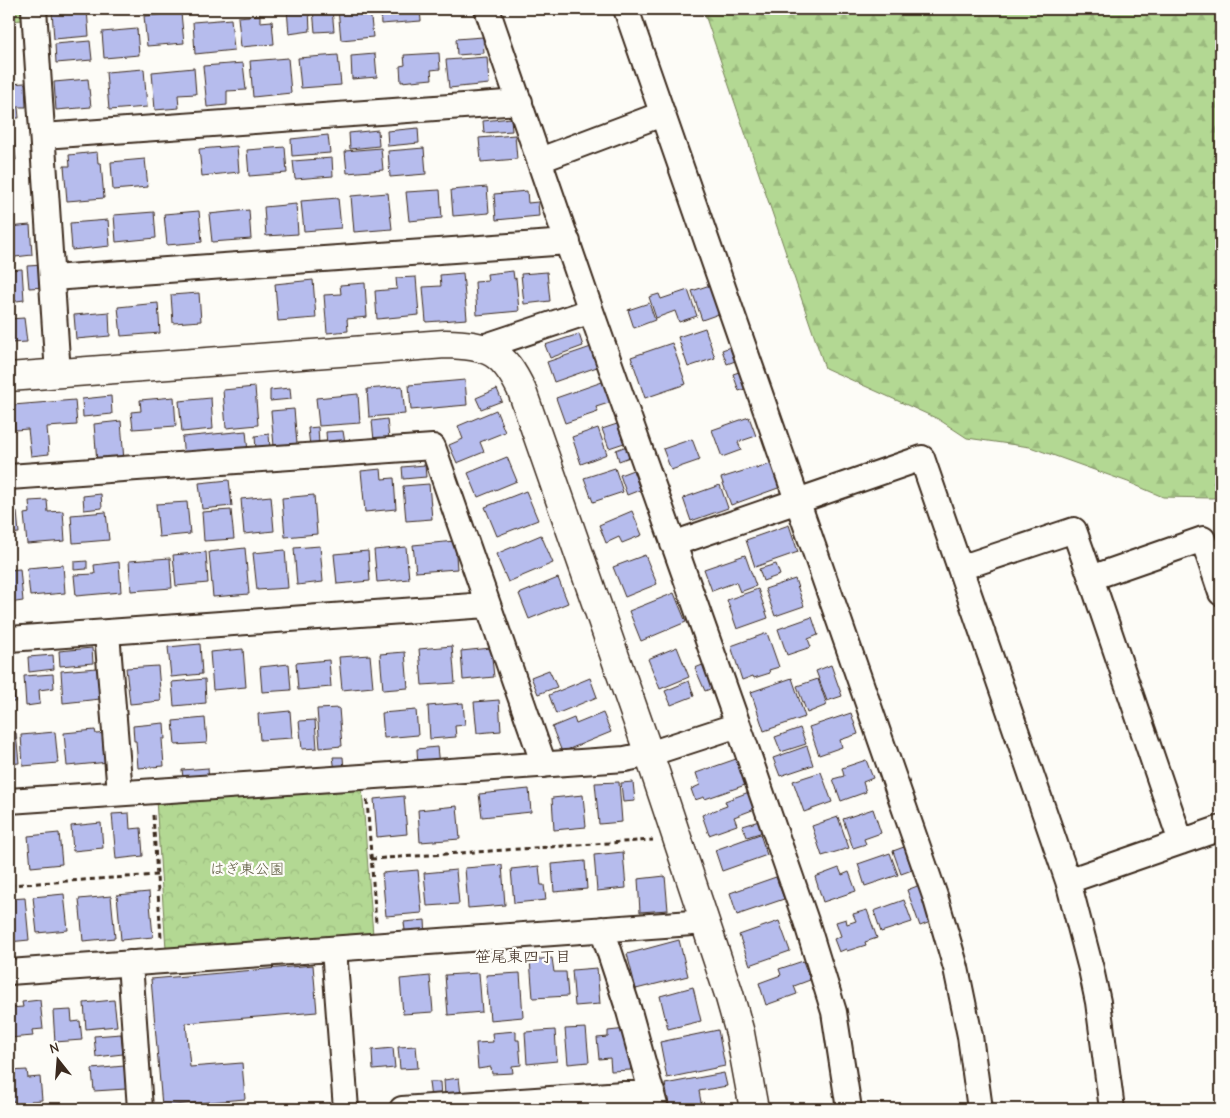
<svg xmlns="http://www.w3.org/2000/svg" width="1230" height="1118" viewBox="0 0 1230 1118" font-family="'Comic Neue','Klee One',sans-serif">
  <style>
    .forest { fill: url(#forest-firs); stroke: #778158 }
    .park { fill: url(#park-crowns); stroke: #778158 }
    .building { fill: #b6bced; stroke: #3b2a1e }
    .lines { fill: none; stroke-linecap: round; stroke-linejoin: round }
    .street-casing { stroke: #3b2a1e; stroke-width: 28 }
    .secondary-casing { stroke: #3b2a1e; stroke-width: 31 }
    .path { stroke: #3b2a1e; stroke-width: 3; stroke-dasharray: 5 4; stroke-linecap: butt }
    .street { stroke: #fdfcf7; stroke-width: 24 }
    .secondary { stroke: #fdfcf7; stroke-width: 28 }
    .labels { text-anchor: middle; stroke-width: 4.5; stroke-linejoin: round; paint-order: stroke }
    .park-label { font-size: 15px; fill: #59563b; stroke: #fdfcf7 }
    .neighbourhood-label { font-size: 16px; fill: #3b2a1e; stroke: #fdfcf7 }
  </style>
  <defs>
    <pattern id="forest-firs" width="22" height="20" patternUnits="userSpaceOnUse" patternTransform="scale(1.25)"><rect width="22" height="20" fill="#b3d893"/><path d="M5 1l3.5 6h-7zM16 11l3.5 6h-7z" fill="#9bba7e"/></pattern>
    <pattern id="park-crowns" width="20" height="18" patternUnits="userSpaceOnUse" patternTransform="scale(1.25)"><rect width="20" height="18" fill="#b3d893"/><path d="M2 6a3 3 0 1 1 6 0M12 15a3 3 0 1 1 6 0" fill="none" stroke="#9bba7e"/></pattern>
  </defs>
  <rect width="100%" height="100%" fill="#fdfcf7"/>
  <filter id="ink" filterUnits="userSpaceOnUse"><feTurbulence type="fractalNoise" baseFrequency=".02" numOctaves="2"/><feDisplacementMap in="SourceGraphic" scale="10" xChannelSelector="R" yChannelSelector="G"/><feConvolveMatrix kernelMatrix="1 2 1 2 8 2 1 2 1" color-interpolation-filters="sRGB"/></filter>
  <g filter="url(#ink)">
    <!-- forest -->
    <path class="forest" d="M703,9h518v488l-9,1 -49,-1 -35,-15 -98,-35 -63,-9 -29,-19 -113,-51z"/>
    <!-- park -->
    <path class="park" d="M9,9h14l1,11 -15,1z
      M362,787l11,148 -207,14 -10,-149z"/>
    <!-- building -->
    <path class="building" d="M87,9l2,27 -35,3 -2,-28z
      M287,9h22l1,22 -21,3z
      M313,9h19l2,22 -19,1z
      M338,9h32l3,28 -32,3z
      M380,9h40l1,12 -40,3z
      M181,13l3,30 -37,3 -3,-30z
      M260,15v7l12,-1 2,23 -33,3 -3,-30z
      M231,19l3,31 -39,4 -2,-32z
      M137,29l2,26 -35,3 -2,-26z
      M483,37l1,16 -27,2 -1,-16z
      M9,40h2l2,23h-4z
      M90,41l2,19 -36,3 -1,-19z
      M439,53l1,16 -9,1 1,9 -31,3 -1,-16 5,-1 -1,-10z
      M375,54l2,23 -25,2 -1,-23z
      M338,55l3,30 -40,3 -3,-30z
      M487,57l2,27 -40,4 -3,-28z
      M288,58l3,35 -38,4 -3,-36z
      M243,63l3,27 -19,1v14l-20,2 -4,-41z
      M194,68l2,26 -18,1 1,13 -24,2 -3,-38z
      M144,69l3,38 -38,3 -3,-38z
      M88,79l3,28 -35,3 -2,-28z
      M25,83l1,24h-8l1,11h-10v-34z
      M511,118l1,13 -28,2 -1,-12z
      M418,128l1,15 -31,3 -1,-15z
      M9,130h4l3,30 -7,1z
      M378,130l1,16 -29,3 -1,-16z
      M328,135l2,18 -38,3 -1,-17z
      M515,135l2,24 -36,3 -2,-24z
      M237,146l2,26 -37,4 -3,-27z
      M285,147l2,26 -38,3 -2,-26z
      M381,148l2,22 -36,3 -2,-22z
      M424,148l2,26 -36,3 -2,-26z
      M97,152l1,11h3l3,35 -37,3 -3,-35h6l-1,-11z
      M332,158l1,18 -38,3 -2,-18z
      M145,159l3,28 -35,3 -2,-28z
      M9,178h3l2,25 -5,1z
      M487,187l2,26 -36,3 -2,-26z
      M440,190l2,28 -33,3 -3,-29z
      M527,191l1,12 10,-1 1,14 -43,4 -2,-26z
      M388,193l4,36 -38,3 -3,-36z
      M338,198l3,30 -37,3 -3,-30z
      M296,204l2,30 -32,2 -2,-29z
      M249,210l2,29 -39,3 -3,-28z
      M199,211l3,31 -35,3 -3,-31z
      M154,212l2,26 -40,4 -2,-27z
      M108,220l2,26 -38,4 -2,-27z
      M30,225l2,30 -17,2v2h-6v-32z
      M43,265l2,22 -16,1 -2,-22z
      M22,269l2,31 -15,2v-32z
      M513,271l1,8 2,-1 3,33 -42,4 -2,-33 13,-1 -1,-7z
      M547,272l3,29 -26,3 -3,-30z
      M463,273l4,46 -41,3 -3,-35 18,-1 -1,-11z
      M416,277l3,38 -42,4 -2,-28 22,-2 -1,-11z
      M313,280l3,38 -38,3 -3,-37z
      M365,283l2,34 -20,2 1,12 -21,2 -3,-38 17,-1 -1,-9z
      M710,285l4,12 10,-3 6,16 -28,10 -10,-29z
      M688,290l9,26 -18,6 -4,-11 -19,7 -7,-21 10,-3 2,5z
      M199,293l2,28 -28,2 -2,-28z
      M158,303l2,30 -39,3 -3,-29z
      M649,303l6,17 -21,8 -6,-18z
      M109,312l1,24 -34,3 -2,-24z
      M24,318l3,24 -18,1v-24z
      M705,328l10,30 -27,9 -10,-30z
      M579,334l4,12 -33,12 -5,-13z
      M672,343l14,41 -41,14 -14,-41z
      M733,346l5,14 -11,4 -5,-14z
      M591,347l6,20 -43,15 -7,-20z
      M745,370l6,17 -12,4 -6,-17z
      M465,380l2,25 -56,5 -2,-25z
      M605,381l7,21 -16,5 2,5 -33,11 -9,-25z
      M402,386l3,28 -36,3 -2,-28z
      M255,387l3,38 -32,3 -3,-38z
      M290,388l1,11 -21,2v-11z
      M497,389l5,12 -21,8 -5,-11z
      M358,394l2,29 -41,3 -3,-28z
      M111,396l1,18 -29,3 -1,-18z
      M174,397l2,29 -43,3 -2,-17 10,-1 -1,-11z
      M211,398l2,31 -31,3 -3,-31z
      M75,400l2,25 -30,2 2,27 -18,2 -3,-27 -13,1 -2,-25z
      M294,409l3,35 -23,2 -3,-35z
      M496,410l9,22 -25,10 4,10 -27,11 -8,-18 14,-6 -5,-13z
      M749,417l7,19 -18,6 3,8 -19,7 -10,-27z
      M387,419l2,20 -15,1 -2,-19z
      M121,421l3,40 -27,2 -3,-39z
      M617,424l7,19 -15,5 -7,-19z
      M318,427l1,18 -9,1 -2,-18z
      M598,428l9,26 -26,10 -9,-27z
      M246,431l2,21 -64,6 -2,-21z
      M343,431l2,12 -18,2 -1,-13z
      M269,434l1,15 -14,1 -1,-14z
      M692,439l8,21 -29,10 -8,-21z
      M632,444l3,11 -16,6 -3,-11z
      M507,457l10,24 -39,16 -10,-24z
      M773,463l8,24 -50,18 -10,-27 35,-11v2z
      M425,465l1,12 -23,2 -1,-12z
      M615,468l8,24 -30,10 -9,-24z
      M381,469l1,10 12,-1 2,31 -31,3 -4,-41z
      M633,470l7,20 -13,5 -7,-20z
      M229,480l3,26 -30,3 -3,-26z
      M429,484l3,35 -26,2 -3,-35z
      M720,485l8,23 -37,13 -8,-23z
      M526,491l12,29 -41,16 -12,-29z
      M101,494l1,14 -18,2 -1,-14z
      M314,495l3,39 -32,3 -3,-39z
      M271,496l3,35 -30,3 -3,-35z
      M47,500l1,12 15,-1 2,30 -38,3 -3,-30 6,-1 -1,-12z
      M187,502l3,32 -31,3 -3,-33z
      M231,510l3,29 -30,2 -2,-29z
      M632,511l10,24 -20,8 -3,-6 -13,6 -7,-18z
      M17,512l2,21 -10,1v-21z
      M106,512l3,28 -36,3 -2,-28z
      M789,525l9,27 -43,15 -9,-27z
      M541,535l12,28 -45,19 -12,-28z
      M455,541l2,28 -41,3 -3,-27z
      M320,546l3,36 -26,3 -3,-37z
      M406,547l3,32 -32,3 -3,-32z
      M245,548l4,46 -36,3 -4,-45z
      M285,550l3,38 -31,2 -4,-37z
      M368,551l2,30 -33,3 -3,-30z
      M206,552l2,31 -32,3 -3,-31z
      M645,555l12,29 -32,13 -12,-30z
      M745,555l11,31 -16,6 -4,-10 -24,9 -8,-22z
      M170,558l2,30 -41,3 -2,-30z
      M87,561v8l-13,1v-8z
      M119,562l2,30 -45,4 -2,-21 21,-1 -1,-9z
      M776,564l4,11 -17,6 -4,-12z
      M63,565l2,28 -35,3 -3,-28z
      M20,569l3,32 -14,2v-33z
      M558,578l10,25 -39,16 -10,-25z
      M795,579l9,27 -29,10 -10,-27z
      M758,589l10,29 -31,11 -10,-29z
      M674,593l12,29 -45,19 -12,-30z
      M812,617l6,18 -10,4 3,8 -24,8 -9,-26z
      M767,633l12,34 -10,3 1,3 -16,5 -1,-2 -11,4 -11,-34z
      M200,644l2,30 -31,3 -3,-30z
      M452,646l3,37 -33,2 -3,-36z
      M677,647l12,30 -29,12 -12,-30z
      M92,648l1,15 -33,3 -1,-15z
      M491,648l3,29 -31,3 -2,-29z
      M243,649l3,38 -33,3 -3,-38z
      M405,652l3,36 -25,2 -3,-36z
      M53,655l1,14 -25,3 -1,-15z
      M370,655l3,32 -31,3 -3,-33z
      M329,660l2,27 -33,3 -2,-27z
      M710,662l10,23 -15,6 -10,-23z
      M289,664l2,26 -29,2 -2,-25z
      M831,665l11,31 -15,5 -11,-30z
      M158,666l3,35 -31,3 -4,-36z
      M97,668l3,31 -37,4 -2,-32z
      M549,670l8,17 -19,7 -7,-17z
      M53,674l1,14 -15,2 1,14 -14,2 -2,-30z
      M590,678l7,19 -41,17 -7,-19z
      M792,678l13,39 -41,14 -13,-39z
      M205,679l1,24 -32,3 -2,-24z
      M818,679l9,26 -20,8 -10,-27z
      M13,681l2,21h-6v-20z
      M689,681l5,15 -23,9 -6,-14z
      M499,700l2,31 -24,2 -3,-31z
      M463,703l2,22 -10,1 1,11 -26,2 -2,-33z
      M339,708l3,38 -22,2 -3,-39z
      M416,710l2,25 -34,3 -2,-25z
      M290,711l2,27 -32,2 -2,-26z
      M603,713l8,19 -49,20 -10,-25 22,-9 2,6z
      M851,713l7,21 -18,6 2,7 -23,8 -10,-28z
      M205,718l2,25 -32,2 -2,-24z
      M315,720l2,28 -15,1 -3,-28z
      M164,723l1,16h-3l2,27 -26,2 -2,-27h-2l-1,-15z
      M800,728l6,16 -25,8 -6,-15z
      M95,730l1,4 11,-1 2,29 -42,4 -3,-33z
      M55,732l3,31 -35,3 -2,-31z
      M16,733l3,30 -10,1v-30z
      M807,746l6,19 -33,11 -7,-18z
      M437,747l2,18 -21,2 -1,-18z
      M333,757h10l1,13 -9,1z
      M739,758l9,26 -43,15 -1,-2 -9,3 -4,-11 9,-4 -4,-12z
      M866,760l7,18 -10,4 3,10 -25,9 -8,-22 11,-3 -2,-8z
      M208,768l1,14 -25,2 -2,-14z
      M821,772l11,30 -28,10 -11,-31z
      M619,782l3,40 -23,2 -4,-41z
      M633,782l2,19 -12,1 -2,-19z
      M529,789l2,23 -49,5 -3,-23z
      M749,792l6,17 -21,8 3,8 -28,10 -7,-20 25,-9 -2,-5z
      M583,795l3,32 -32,3 -2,-32z
      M404,796l3,38 -30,3 -3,-38z
      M457,806l3,33 -40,3 -2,-32z
      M873,809l8,24 -17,6 2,5 -13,4 -10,-29z
      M129,813l1,16 11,-1 2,28 -27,3 -4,-45z
      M838,817l11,31 -27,8 -10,-30z
      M759,821l4,11 -16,5 -4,-11z
      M101,823l2,25 -30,3 -2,-25z
      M59,833l3,31 -31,3 -3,-31z
      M760,834l7,21 -45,16 -7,-21z
      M904,847l8,23 -11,4 -8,-23z
      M623,852l3,36 -29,3 -3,-36z
      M890,853l8,22 -33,11 -7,-22z
      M585,861l2,28 -33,3 -2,-28z
      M502,865l3,40 -37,3 -3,-40z
      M539,866l2,19h3l2,15 -32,3 -3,-34z
      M839,868l3,7 7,-3 7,19 -33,11 -8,-25z
      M418,870l4,43 -36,3 -4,-43z
      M456,870l3,34 -32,2 -3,-33z
      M665,876l3,34 -28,2 -2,-33z
      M776,877l8,22 -47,16 -7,-22z
      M920,885l13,36 -13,5 -13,-36z
      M149,892l4,45 -32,3 -4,-45z
      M64,894l4,36 -31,3 -4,-36z
      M111,896l4,42 -32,3 -4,-42z
      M25,898l4,42 -20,2v-43z
      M904,900l8,22 -31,10 -7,-21z
      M867,910l10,28 -12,4 1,3 -19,6 -1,-2 -7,3 -5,-13 7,-3 -5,-14 10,-3 1,5 9,-3 -3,-7z
      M425,920l1,17 -20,2 -2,-17z
      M779,921l11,30 -40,14 -11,-30z
      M679,940l9,36 -52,13 -9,-35z
      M552,958l2,14h12l2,24 -35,2 -3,-38z
      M803,961l7,19 -16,6 3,8 -31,11 -7,-22 22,-8 -2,-6z
      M313,965l4,47 -131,11 4,44 52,-4 3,36 -83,7 -11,-127z
      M597,968l3,36 -25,2 -3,-36z
      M479,973l3,39 -34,3 -3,-40z
      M520,973l3,44 -33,3 -4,-45z
      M430,976l3,36 -30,2 -3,-35z
      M693,987l8,34 -33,8 -8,-33z
      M40,1000l3,29 -11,1 1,6 -24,2v-30l14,-1 -1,-5z
      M114,1000l3,26 -31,3 -2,-26z
      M71,1010l1,12 8,-1 2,19 -27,2 -2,-31z
      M586,1028l3,34 -21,2 -3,-35z
      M627,1029l4,41 -20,1 -1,-13 -11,1 -2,-21 11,-1v-6z
      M555,1030l2,31 -30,3 -2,-32z
      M718,1030l7,36 -58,12 -7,-36z
      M516,1031v9h3l2,25 -9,1 1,7 -21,1 -1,-7 -13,2 -2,-26 17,-1 -1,-9z
      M121,1034l2,20 -27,3 -2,-21z
      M416,1046l2,22 -18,1 -2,-22z
      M393,1048l2,20 -22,2 -1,-20z
      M124,1066l2,23 -32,2 -2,-22z
      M27,1070l1,8 12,-1 2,23 -11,1 1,4 -17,1 -1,-5h-2l-3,-30z
      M724,1073l3,13 -28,5 3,17 -32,1 -5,-25z
      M459,1078l2,17 -16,1 -1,-16z
      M429,1082h11l1,16 -10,1z"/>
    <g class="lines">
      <defs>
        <path id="street" d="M34,9l24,365
          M487,9l104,302 147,414
          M626,9l309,887 21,72 14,68 10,73
          M43,136l477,-34
          M540,160l122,-46
          M52,278l516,-36
          M483,347l108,-36
          M9,477l424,-30 111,318
          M673,544l249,-86 146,423 23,88 7,33 14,107
          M960,568l114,-38 17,48 112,-39 18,54
          M1091,578l90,264
          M107,633l13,160
          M9,639l478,-34
          M9,801l616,-42 24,-5 89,-29 68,196 28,91 15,97
          M1068,881l153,-53
          M602,929l27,82 27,98
          M334,949l12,160
          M130,963l10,146
          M9,972l697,-50
          M402,1109l250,-17"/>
        <path id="secondary" d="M9,377l436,-33c44,1 58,7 77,47l127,363 80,240 11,39 14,76"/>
      </defs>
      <!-- street casing -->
      <use href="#street" class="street-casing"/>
      <!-- secondary casing -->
      <use href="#secondary" class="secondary-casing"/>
      <!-- path -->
      <path class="path" d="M367,800l9,123
        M153,815l8,123
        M371,859l282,-19
        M9,885l148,-10"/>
      <!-- street -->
      <use href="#street" class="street"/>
      <!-- secondary -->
      <use href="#secondary" class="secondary"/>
    </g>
  </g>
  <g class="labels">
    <!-- park labels -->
    <g class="park-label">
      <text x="247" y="874">はぎ東公園</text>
    </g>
    <!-- neighbourhood labels -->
    <g class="neighbourhood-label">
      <text x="523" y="962">笹尾東四丁目</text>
    </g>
  </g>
  <!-- margin -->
  <rect width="1230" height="1118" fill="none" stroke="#fdfcf7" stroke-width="30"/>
  <rect x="15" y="15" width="1200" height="1088" fill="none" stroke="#3b2a1e" stroke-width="2" filter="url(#ink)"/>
  <!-- north arrow -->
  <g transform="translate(58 1060) rotate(343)" stroke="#fdfcf7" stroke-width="4" paint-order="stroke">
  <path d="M0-4L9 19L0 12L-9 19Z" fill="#3b2a1e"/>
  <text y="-8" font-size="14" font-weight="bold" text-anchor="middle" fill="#3b2a1e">N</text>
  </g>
</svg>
